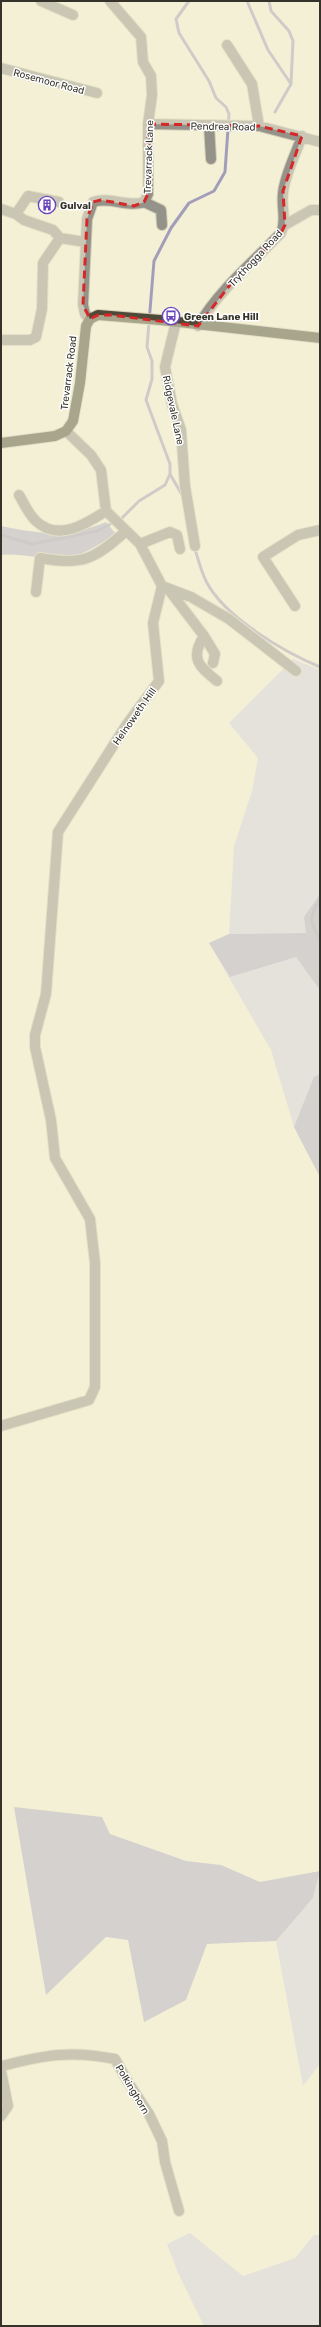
<svg xmlns="http://www.w3.org/2000/svg" width="321" height="2327" viewBox="0 0 321 2327" font-family="Rubik,sans-serif">
  <style>
    .green { fill: #d3d0e2 }
    .forest { fill: #afabc7 }
    .lines { fill: none; stroke-linecap: round; stroke-linejoin: round }
    .stream { stroke: #a29eb9; stroke-width: 3 }
    .minor-casing { stroke: #d2ceb7; stroke-width: 12 }
    .major-casing { stroke: #d2ceb7; stroke-width: 12 }
    .minor { stroke: #959389; stroke-width: 10 }
    .major { stroke: #4d4a37; stroke-width: 10 }
    .marked { fill: none; stroke: #d62828; stroke-width: 3; stroke-dasharray: 8 5; stroke-linejoin: round }
    .labels { text-anchor: middle; stroke-width: 3; stroke-linejoin: round; paint-order: stroke }
    .street-label { font-size: 10px; fill: #353329; stroke: #fff }
    .poi-label { font-size: 10px; font-weight: bold; fill: #353329; stroke: #fff; text-anchor: start }
  </style>
  <rect width="100%" height="100%" fill="#f4f0d6"/>
  <!-- green -->
  <path class="green" d="M293,659l27,11v507l-26,-50 -23,-77 -62,-107 20,-9 5,-88 18,-55 6,-33 -29,-35z
    M320,1871v193l-17,22 -27,-145 37,-43z
    M190,2233l53,43 52,-18 19,-23h6v91h-116l-26,-53 -11,-29z"/>
  <!-- forest -->
  <path class="forest" d="M106,522l10,12c-17,10 -37,25 -57,25 -19,0 -38,-6 -58,-4v-29c39,8 67,12 105,-4z
    M320,894v96l-24,-33 -66,20 -21,-34 20,-9 77,-1 -2,-16z
    M320,1074v103l-26,-50 20,-50z
    M14,1807l88,10 8,17 76,27 35,4 39,17 60,-11 -7,27 -37,43 -69,3 -21,56 -42,22 -16,-82 -22,-3 -60,58z"/>
  <g class="lines">
    <!-- stream -->
    <path class="stream" d="M247,1l21,49 23,34 -16,28
      M269,1l2,10 18,20 4,10 -2,43
      M170,474l12,21
      M1,535l31,9 65,-13 25,-13 17,-17 26,-16 5,-11v-10l-24,-64 6,-21v-18l-5,-14 7,-86 17,-33 18,-25 25,-12 11,-19 4,-58 -3,-7 -10,-9 -7,-17 -30,-48 -3,-14 13,-18
      M195,549c3,10 6,22 11,32 18,36 78,71 114,86
      M320,900c-11,16 -11,22 0,39"/>
    <defs>
      <path id="minor" d="M41,1l32,14
        M227,45l25,39 7,42
        M1,68l96,25
        M148,124l111,2 61,16
        M209,125l2,34
        M144,202l17,8 1,15
        M1,209l15,5 8,6 29,10 7,8 25,4
        M16,214l12,-18 31,6
        M285,225l26,-15h9
        M90,319l-5,-5 -2,-9 4,-86 6,-17c17,-6 34,6 51,0l4,-8v-70l4,-29 -1,-19 -8,-14 -2,-25 -31,-36
        M176,322l-11,45 7,37 9,26 4,56 10,60
        M198,326c21,-36 55,-64 83,-93 6,-13 0,-26 2,-40 2,-19 13,-39 19,-57
        M4,340h26l6,-3 6,-28 1,-46 17,-25
        M66,431l25,24 10,15 5,41 34,33 22,42
        M19,495c5,8 10,20 17,26 22,21 50,3 70,-10
        M140,544l30,-12 7,3 3,14
        M162,586l29,11 38,22 67,52
        M169,590l35,46c-15,23 -4,31 13,45
        M36,592l4,-34c42,8 55,1 86,-27
        M295,606l-32,-49 35,-22 22,-5
        M204,636l11,18 -2,9
        M1,1426l88,-26 6,-13v-124l-5,-44 -35,-61 -4,-38 -16,-73v-12l11,-41 12,-162 69,-108 32,-43 -6,-58 9,-37
        M1,2070l1,-4c42,-11 70,-16 113,-7l13,23 21,32 13,27 3,21 14,49
        M1,2071l7,35 -7,10"/>
      <path id="major" d="M1,443l54,-7 11,-5 7,-10 7,-38 6,-57 4,-7 8,-4 62,5 160,18"/>
    </defs>
    <!-- minor casing -->
    <use href="#minor" class="minor-casing"/>
    <!-- major casing -->
    <use href="#major" class="major-casing"/>
    <!-- minor -->
    <use href="#minor" class="minor"/>
    <!-- major -->
    <use href="#major" class="major"/>
  </g>
  <!-- marked area -->
  <path d="M0 0H321V2327H0ZM148,124l111,2 43,10 -19,55 2,34 -4,8 -51,52 -32,41 -87,-11h-13l-8,4 -7,-14 4,-86 6,-17 8,-2 33,6 10,-4 4,-8z" fill="#f4f0d6" fill-opacity=".55" fill-rule="evenodd"/>
  <path class="marked" d="M148,124l111,2 43,10 -19,55 2,34 -4,8 -51,52 -32,41 -87,-11h-13l-8,4 -7,-14 4,-86 6,-17 8,-2 33,6 10,-4 4,-8z"/>
  <!-- icons -->
  <defs>
    <symbol id="building-ring" viewBox="-11 -11 22 22"><circle r="9.5" fill="#fff" stroke="#6945bd" stroke-width="1.5"/><path d="M-4-6H4V6H1V3H-1V6H-4ZM-2.5-4.3h1.7v1.8h-1.7ZM.8-4.3h1.7v1.8H.8ZM-2.5-1h1.7V.8h-1.7ZM.8-1h1.7V.8H.8Z" fill="#6945bd"/></symbol>
    <symbol id="bus-ring" viewBox="-11 -11 22 22"><circle r="9.5" fill="#fff" stroke="#6945bd" stroke-width="1.5"/><path d="M-5-6H5V4H4V6H2V4H-2V6H-4V4H-5ZM-3.5-4V0h7V-4ZM-3.5 1.2v1.5H-2V1.2ZM2 1.2v1.5H3.5V1.2Z" fill="#6945bd"/></symbol>
  </defs>
  <g fill-rule="evenodd">
    <use href="#building-ring" x="37" y="195" width="20" height="20"/>
    <use href="#bus-ring" x="161" y="306" width="20" height="20"/>
  </g>
  <g class="labels">
    <!-- street labels -->
    <g class="street-label">
      <text transform="translate(49 81) rotate(15)" y="4">Rosemoor Road</text>
      <text transform="translate(223 126) rotate(1)" y="4">Pendrea Road</text>
      <text transform="translate(148 157) rotate(-88)" y="4">Trevarrack Lane</text>
      <text transform="translate(255 258) rotate(-47)" y="4">Trythogga Road</text>
      <text transform="translate(68 373) rotate(-83)" y="4">Trevarrack Road</text>
      <text transform="translate(174 410) rotate(78)" y="4">Ridgevale Lane</text>
      <text transform="translate(134 716) rotate(-55)" y="4">Helnoweth Hill</text>
      <text transform="translate(133 2089) rotate(59)" y="4">Polkinghorn</text>
    </g>
    <!-- poi labels -->
    <g class="poi-label">
      <text x="60" y="209">Gulval</text>
      <text x="184" y="320">Green Lane Hill</text>
    </g>
  </g>
  <!-- border -->
  <rect width="321" height="2327" fill="none" stroke="#353329" stroke-width="4"/>
</svg>
